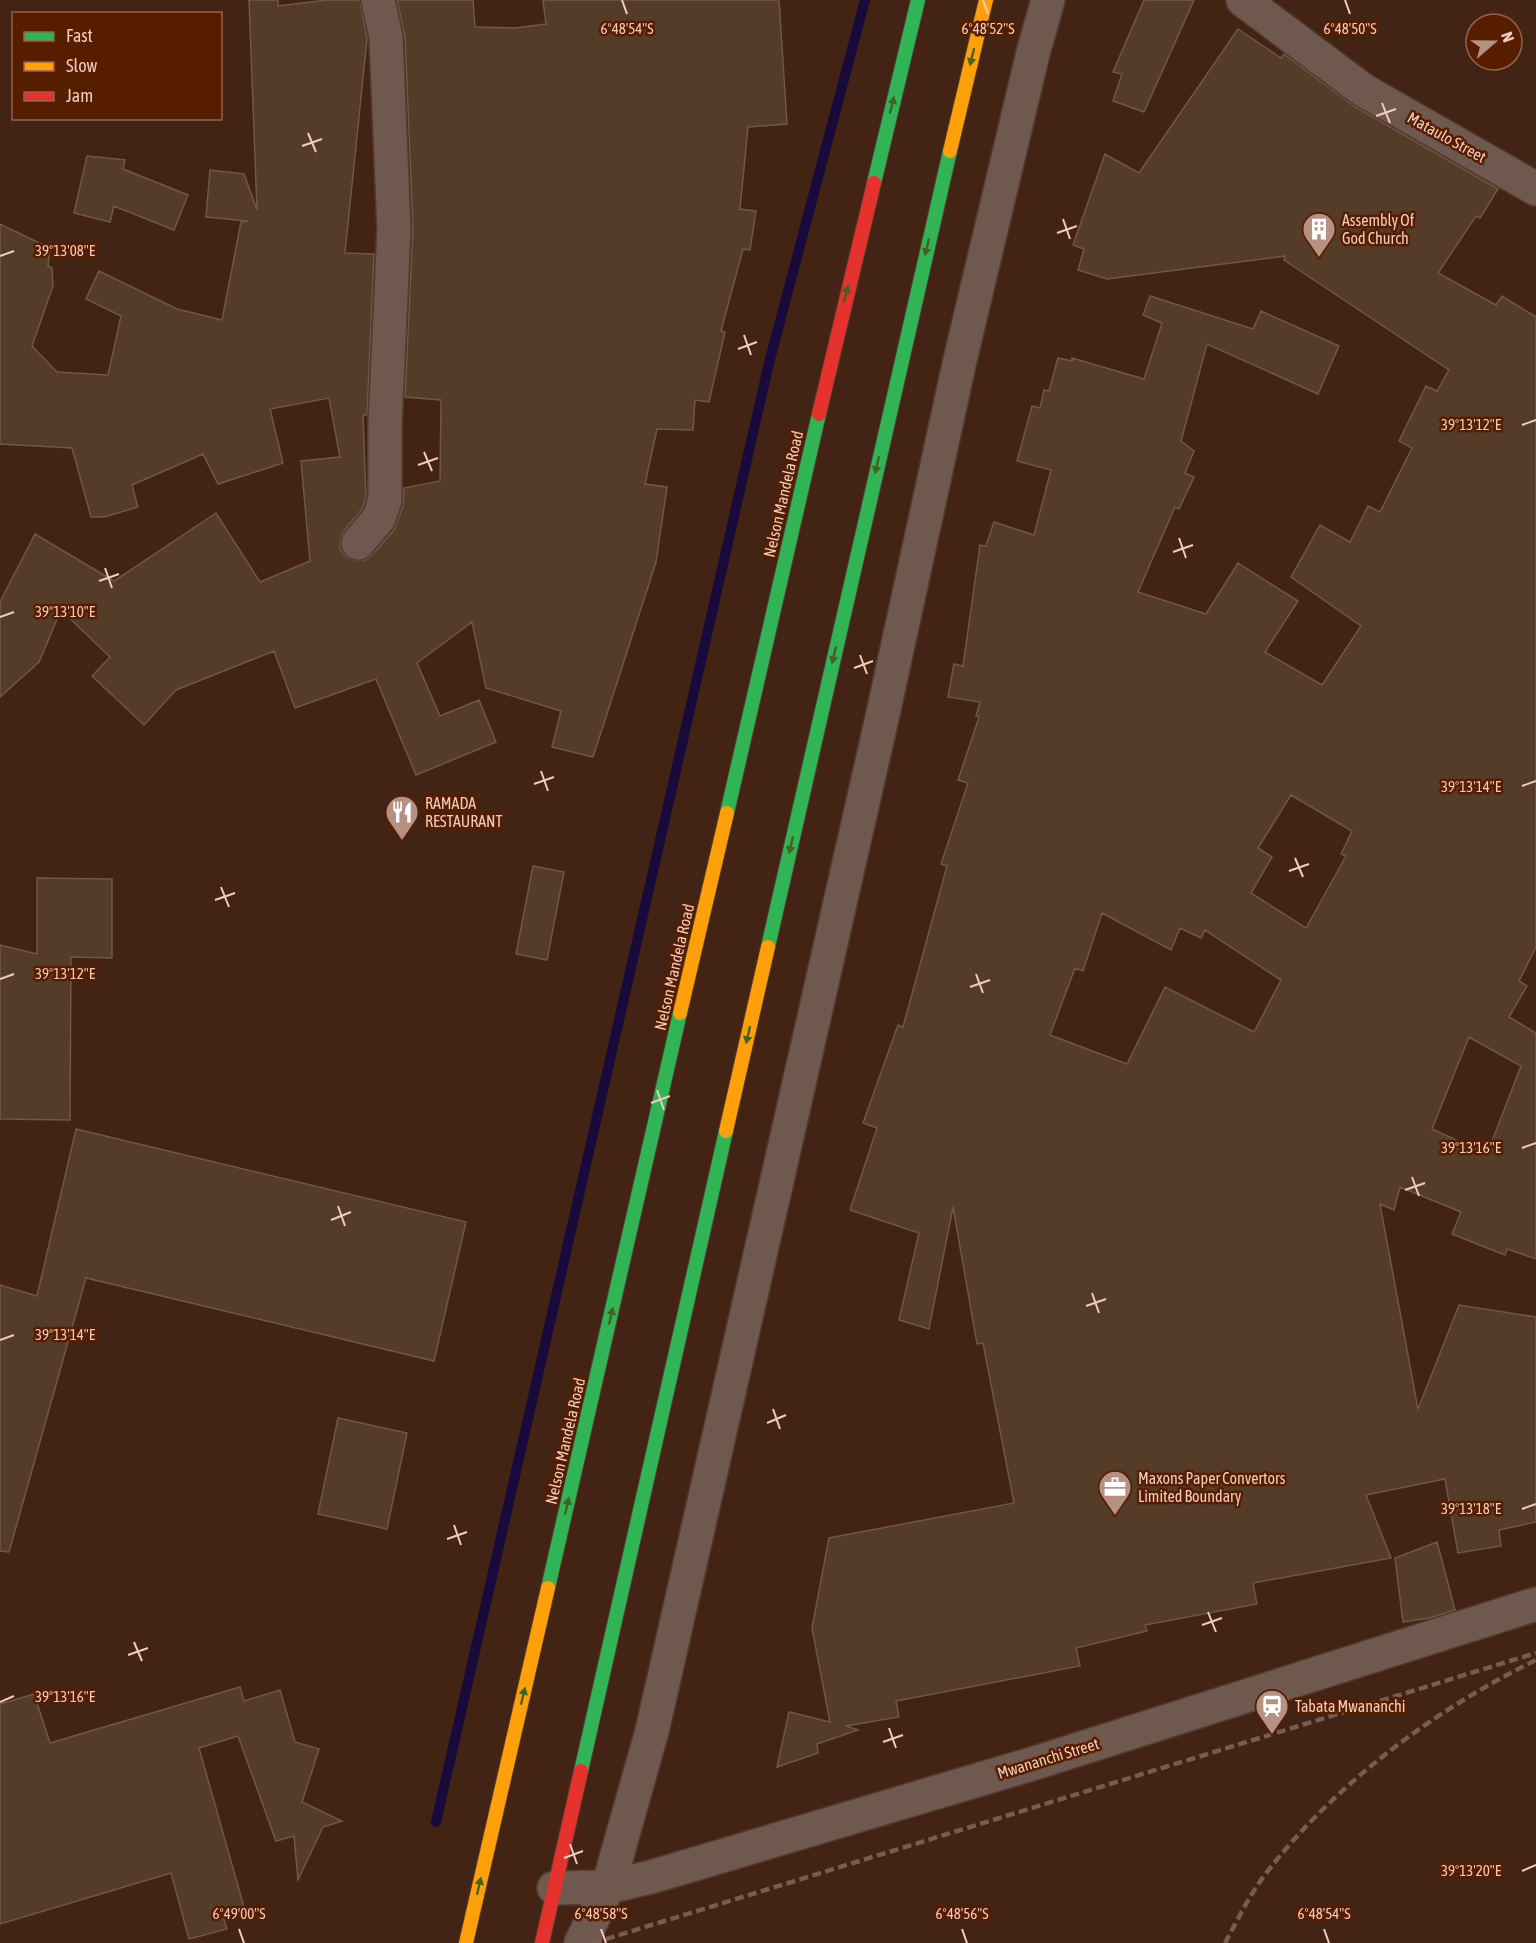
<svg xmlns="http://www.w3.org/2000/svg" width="1536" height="1943" viewBox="0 0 1536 1943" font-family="'Asap Condensed',sans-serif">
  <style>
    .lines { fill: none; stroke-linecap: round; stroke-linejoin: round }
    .stream { stroke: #180a3b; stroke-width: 10 }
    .building { fill: #543c29; stroke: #705747; stroke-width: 1.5; fill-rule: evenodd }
    .street-casing { stroke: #533b31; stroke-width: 36 }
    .fast-casing { stroke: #533b31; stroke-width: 16 }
    .slow-casing { stroke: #533b31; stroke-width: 16 }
    .jam-casing { stroke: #533b31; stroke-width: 16 }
    .street { stroke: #6f584e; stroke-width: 33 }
    .fast { stroke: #30b455; stroke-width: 14 }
    .slow { stroke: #ff9f0a; stroke-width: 14 }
    .jam { stroke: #e5322d; stroke-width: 14 }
    .rail { stroke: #755d52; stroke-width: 4.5; stroke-dasharray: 9 4.5; stroke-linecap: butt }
    .oneway { fill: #456126 }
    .ticks { fill: none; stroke: #f1ccbd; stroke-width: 2 }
    .labels { text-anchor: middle; stroke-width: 5; stroke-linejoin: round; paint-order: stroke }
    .street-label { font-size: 16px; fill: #f1ccbd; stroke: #571d00 }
    .poi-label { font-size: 16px; fill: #f1ccbd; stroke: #571d00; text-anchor: start }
    .ticks-label { font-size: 15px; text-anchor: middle; fill: #f1ccbd; stroke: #571d00; stroke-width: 5; stroke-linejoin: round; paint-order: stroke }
  </style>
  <rect width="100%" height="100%" fill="#432314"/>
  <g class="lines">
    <!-- stream -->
    <path class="stream" d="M436,1822l333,-1459 96,-363"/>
  </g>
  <!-- building -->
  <path class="building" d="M249,0h29v6l49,-6h33l7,39 -22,214 29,1 -7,161h-4l3,82 -4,12 -18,22 -4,9v9l6,8 9,4 10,-1 7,-5 22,-25 9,-24 1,-18 36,-7 1,-81 -36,-3 8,-169 -8,-192 -8,-36h76l2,27 40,1 31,-4 -3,-24h236l8,124 -39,3 -8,82 16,2 -6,39 -7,-1 -22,82 4,1 -16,70 -14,-2 -2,30 -36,-1 -12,55 22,3 -11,75 -63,195 -41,-10 9,-36 -75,-23 -14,-66 -55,41 23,53 39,-16 17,42 -80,33 -40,-96 -81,29 -21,-57 -98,39 -32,35 -52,-49 18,-19 -49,-47 -22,52 -39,35v-95l35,-68 79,47 102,-68 44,69 50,-21 -9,-100 39,-4 -11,-59 -59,11 13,54 -65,21 -15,-30 -71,31 6,22 -34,10h-13l-19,-69 -72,-4v-220l50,24 -2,18 4,2 1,18 -21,60 25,26 51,3 13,-59 -35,-17 13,-28 78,38 45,11 19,-98 7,-1 -42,-4 4,-47 34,4 13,36z
    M1144,0h50l-50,112 -31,-11 9,-27 -9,-2z
    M1238,29l43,29 3,-4 70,52 144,83 -18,29 -4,-2 -38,57 58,32 6,-9 34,21v630l-17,34 8,5 -18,31 27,16v226l-29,-10 -2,6 -53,-21 9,-22 -61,-25 -6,23 -14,-6 38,205 41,-104 77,12v205l-37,8 2,16 -43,7 -13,-74 -79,16 25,63 -138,25 4,21 -112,21 2,6 -71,17 4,18 -184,35 3,16 -53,9 12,4 -41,14 1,9 -41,14 12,-55 41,10 -18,-94 17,-90 185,-35 -31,-160 -6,1 -24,-137 -24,122 -30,-9 20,-87 -69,-23 27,-82 -14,-5 35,-98 5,2 44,-161 -6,-2 27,-81 -10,-3 21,-63 -3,-1 4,-14 -32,-5 6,-33 9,2 17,-121 6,1 8,-24 40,13 17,-65 -34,-9 15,-55 8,2 4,-18 5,1 9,-33 14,3v-3l72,21 18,-56 -19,-8 7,-19 103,33 8,-18 78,35 -21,48 -111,-50 -26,97 13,10 -9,22 9,4 -15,32 -4,-2 -37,85 68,22 32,-51 60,38 -33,51 57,33 39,-59 -70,-49 29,-52 30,17 18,-36 12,6 32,-64 -13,-7 27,-55 11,5 12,-21 -165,-110 1,-4 -178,23 -29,-9 6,-21 -11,-4 32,-91 34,19zM1291,795l61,36 -11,23 5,2 -40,72 -55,-35 21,-36 -14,-9zM1102,913l69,37 9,-22 21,10 4,-8 76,50 -27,52 -89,-45 -38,77 -77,-29 25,-67 8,3zM1469,1037l52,29 -34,88 -55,-25z
    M87,156l38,4 -2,9 65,26 -14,35 -60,-24 -4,16 -36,-9z
    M533,866l31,6 -17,88 -31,-6z
    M37,878l75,1v79l-41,-1 -1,163 -70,-1v-174l37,9z
    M76,1129l390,93 -32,139 -348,-83 -77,274 -9,-1v-266l37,11z
    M338,1418l69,15 -20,96 -69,-15z
    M1437,1542l18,68 -25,8 -27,4 -8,-64z
    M240,1687l4,14 36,-11 15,52 24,7 -17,53 40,19 -19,6 -25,53 -4,-44 -18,5 -38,-105 -39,12 45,159 -22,7 5,15 -38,10 -18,-66 -171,51v-220l34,-10 16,49z"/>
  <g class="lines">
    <defs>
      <path id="street" d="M1243,0l120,90 173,99
        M358,543l21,-25 6,-18v-76l9,-195 -8,-192 -8,-37
        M554,1888l54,-1 43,-10 384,-114 501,-159
        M581,1943l27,-56 44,-156 230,-1013 78,-358 73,-307 15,-53"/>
      <path id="fast" d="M874,183l44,-183
        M727,813l92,-399
        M768,947l182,-796
        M548,1588l132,-575
        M581,1771l145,-640"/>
      <path id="slow" d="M950,151l36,-151
        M680,1013l47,-200
        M726,1131l42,-184
        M466,1943l82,-355"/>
      <path id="jam" d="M819,414l55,-231
        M542,1943l39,-172"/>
    </defs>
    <!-- street casing -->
    <use href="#street" class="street-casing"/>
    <!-- fast casing -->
    <use href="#fast" class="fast-casing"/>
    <!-- slow casing -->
    <use href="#slow" class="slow-casing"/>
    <!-- jam casing -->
    <use href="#jam" class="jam-casing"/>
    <!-- street -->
    <use href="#street" class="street"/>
    <!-- fast -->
    <use href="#fast" class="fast"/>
    <!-- slow -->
    <use href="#slow" class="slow"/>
    <!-- jam -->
    <use href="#jam" class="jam"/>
    <!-- rail -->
    <path class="rail" d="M593,1943l943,-290
      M1225,1943c12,-22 24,-47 39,-67 69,-91 170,-166 272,-216"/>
  </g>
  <!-- one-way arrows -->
  <defs><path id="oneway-solid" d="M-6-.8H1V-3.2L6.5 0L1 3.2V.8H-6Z" transform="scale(1.5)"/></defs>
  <g class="oneway">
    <use href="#oneway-solid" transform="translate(972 57) rotate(104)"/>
    <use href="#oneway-solid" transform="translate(892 105) rotate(-76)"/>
    <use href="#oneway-solid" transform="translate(927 247) rotate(103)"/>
    <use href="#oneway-solid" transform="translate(846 294) rotate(-76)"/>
    <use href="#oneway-solid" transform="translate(877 465) rotate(103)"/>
    <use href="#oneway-solid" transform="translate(834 655) rotate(103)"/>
    <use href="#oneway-solid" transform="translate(791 845) rotate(103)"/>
    <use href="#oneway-solid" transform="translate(748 1035) rotate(103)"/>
    <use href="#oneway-solid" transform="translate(611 1316) rotate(-77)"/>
    <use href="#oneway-solid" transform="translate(567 1506) rotate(-77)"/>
    <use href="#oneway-solid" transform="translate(523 1696) rotate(-77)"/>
    <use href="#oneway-solid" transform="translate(479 1886) rotate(-77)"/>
  </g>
  <!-- ticks -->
  <path class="ticks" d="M622,0l5,14M983,0l5,14M1345,0l5,14M1382,103l8,20M1376,116l20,-7M308,133l8,19M302,146l20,-7M1063,219l7,20M1057,233l20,-7M0,256l14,-5M744,335l7,20M738,349l19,-7M1522,425l14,-5M424,452l8,19M418,465l20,-7M1179,538l7,20M1173,552l20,-7M105,568l7,20M99,581l20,-7M0,617l14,-5M860,655l7,19M854,668l19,-7M541,771l7,20M534,784l20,-7M1522,786l14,-5M1295,858l8,19M1289,871l20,-7M221,887l8,20M215,900l20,-7M976,974l7,19M0,979l14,-5M970,987l20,-7M657,1090l7,20M651,1103l19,-7M1522,1148l14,-5M1412,1177l7,19M1405,1190l20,-7M338,1206l7,20M331,1220l20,-8M1092,1293l7,20M1086,1306l20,-7M0,1340l14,-5M773,1409l7,20M767,1423l19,-8M1522,1509l14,-5M454,1525l7,20M447,1539l20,-7M1208,1612l8,20M1202,1625l20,-7M134,1642l8,19M128,1655l20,-7M0,1702l14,-6M889,1728l7,20M883,1742l20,-7M570,1844l7,20M564,1858l19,-7M1522,1871l14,-6M239,1929l5,14M601,1929l5,14M962,1929l5,14M1324,1929l5,14"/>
  <!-- icons -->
  <defs>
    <symbol id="building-pin" viewBox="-11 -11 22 30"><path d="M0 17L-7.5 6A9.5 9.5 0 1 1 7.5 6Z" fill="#b49182" stroke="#571d00"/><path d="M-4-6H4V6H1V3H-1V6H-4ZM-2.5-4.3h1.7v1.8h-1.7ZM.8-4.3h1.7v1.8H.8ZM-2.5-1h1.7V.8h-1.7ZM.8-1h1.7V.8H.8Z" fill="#fff"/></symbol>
    <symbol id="restaurant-pin" viewBox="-11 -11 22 30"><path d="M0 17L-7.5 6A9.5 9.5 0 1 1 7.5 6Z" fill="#b49182" stroke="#571d00"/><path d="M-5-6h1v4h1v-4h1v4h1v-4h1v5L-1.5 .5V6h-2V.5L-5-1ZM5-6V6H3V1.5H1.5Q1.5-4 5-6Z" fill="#fff"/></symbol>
    <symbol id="office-pin" viewBox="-11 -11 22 30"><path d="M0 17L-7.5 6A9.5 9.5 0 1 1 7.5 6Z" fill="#b49182" stroke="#571d00"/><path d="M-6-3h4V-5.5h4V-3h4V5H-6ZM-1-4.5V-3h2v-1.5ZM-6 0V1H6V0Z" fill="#fff"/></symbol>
    <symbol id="station-pin" viewBox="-11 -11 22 30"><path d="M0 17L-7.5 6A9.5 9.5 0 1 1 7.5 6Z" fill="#b49182" stroke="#571d00"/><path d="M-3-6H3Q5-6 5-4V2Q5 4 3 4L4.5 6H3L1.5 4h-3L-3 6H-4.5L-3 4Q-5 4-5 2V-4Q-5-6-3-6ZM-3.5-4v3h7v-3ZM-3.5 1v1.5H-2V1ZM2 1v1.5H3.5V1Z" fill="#fff"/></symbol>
  </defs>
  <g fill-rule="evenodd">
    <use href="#building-pin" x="1300" y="210" width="38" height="52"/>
    <use href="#restaurant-pin" x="383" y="793" width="38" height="52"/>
    <use href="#office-pin" x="1096" y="1468" width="38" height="52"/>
    <use href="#station-pin" x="1253" y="1687" width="38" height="52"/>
  </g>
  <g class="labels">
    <!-- street labels -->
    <g class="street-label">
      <text transform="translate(1447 137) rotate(29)" y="6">Mataulo Street</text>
      <text transform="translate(783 494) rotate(-77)" y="6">Nelson Mandela Road</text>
      <text transform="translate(674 967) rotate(-77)" y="6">Nelson Mandela Road</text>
      <text transform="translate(565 1441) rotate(-77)" y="6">Nelson Mandela Road</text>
      <text transform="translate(1048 1758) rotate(-17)" y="6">Mwananchi Street</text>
    </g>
    <!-- poi labels -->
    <g class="poi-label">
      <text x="1342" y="226">Assembly Of<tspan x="1342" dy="18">God Church</tspan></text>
      <text x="425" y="809">RAMADA<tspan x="425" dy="18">RESTAURANT</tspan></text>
      <text x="1138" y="1484">Maxons Paper Convertors<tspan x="1138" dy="18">Limited Boundary</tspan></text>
      <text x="1295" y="1712">Tabata Mwananchi</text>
    </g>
  </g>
  <g class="ticks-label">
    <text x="627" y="34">6°48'54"S</text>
    <text x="988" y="34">6°48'52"S</text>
    <text x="1350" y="34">6°48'50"S</text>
    <text x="65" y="256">39°13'08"E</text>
    <text x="1471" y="430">39°13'12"E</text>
    <text x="65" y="617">39°13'10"E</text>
    <text x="1471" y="792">39°13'14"E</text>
    <text x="65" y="979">39°13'12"E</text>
    <text x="1471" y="1153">39°13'16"E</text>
    <text x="65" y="1340">39°13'14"E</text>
    <text x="1471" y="1514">39°13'18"E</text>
    <text x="65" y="1702">39°13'16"E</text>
    <text x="1471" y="1876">39°13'20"E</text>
    <text x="239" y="1919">6°49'00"S</text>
    <text x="601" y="1919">6°48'58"S</text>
    <text x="962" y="1919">6°48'56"S</text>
    <text x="1324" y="1919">6°48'54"S</text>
  </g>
  <!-- legend -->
  <rect x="12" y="12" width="210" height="108" fill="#571d00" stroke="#95634c" stroke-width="1.5"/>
  <rect x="24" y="32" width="30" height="9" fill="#30b455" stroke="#95634c" stroke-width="1.5"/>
  <text x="66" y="42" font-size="18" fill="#f1ccbd">Fast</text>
  <rect x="24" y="62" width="30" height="9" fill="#ff9f0a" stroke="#95634c" stroke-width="1.5"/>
  <text x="66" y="72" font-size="18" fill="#f1ccbd">Slow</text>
  <rect x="24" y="92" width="30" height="9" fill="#e5322d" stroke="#95634c" stroke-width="1.5"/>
  <text x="66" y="102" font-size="18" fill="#f1ccbd">Jam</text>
  <!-- north arrow -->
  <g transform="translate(1494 42) rotate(70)"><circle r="28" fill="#571d00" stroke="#95634c" stroke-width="1.5"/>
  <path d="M0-4.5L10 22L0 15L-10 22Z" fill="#b49182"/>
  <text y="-9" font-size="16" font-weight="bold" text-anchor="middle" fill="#f1ccbd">N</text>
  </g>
</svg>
